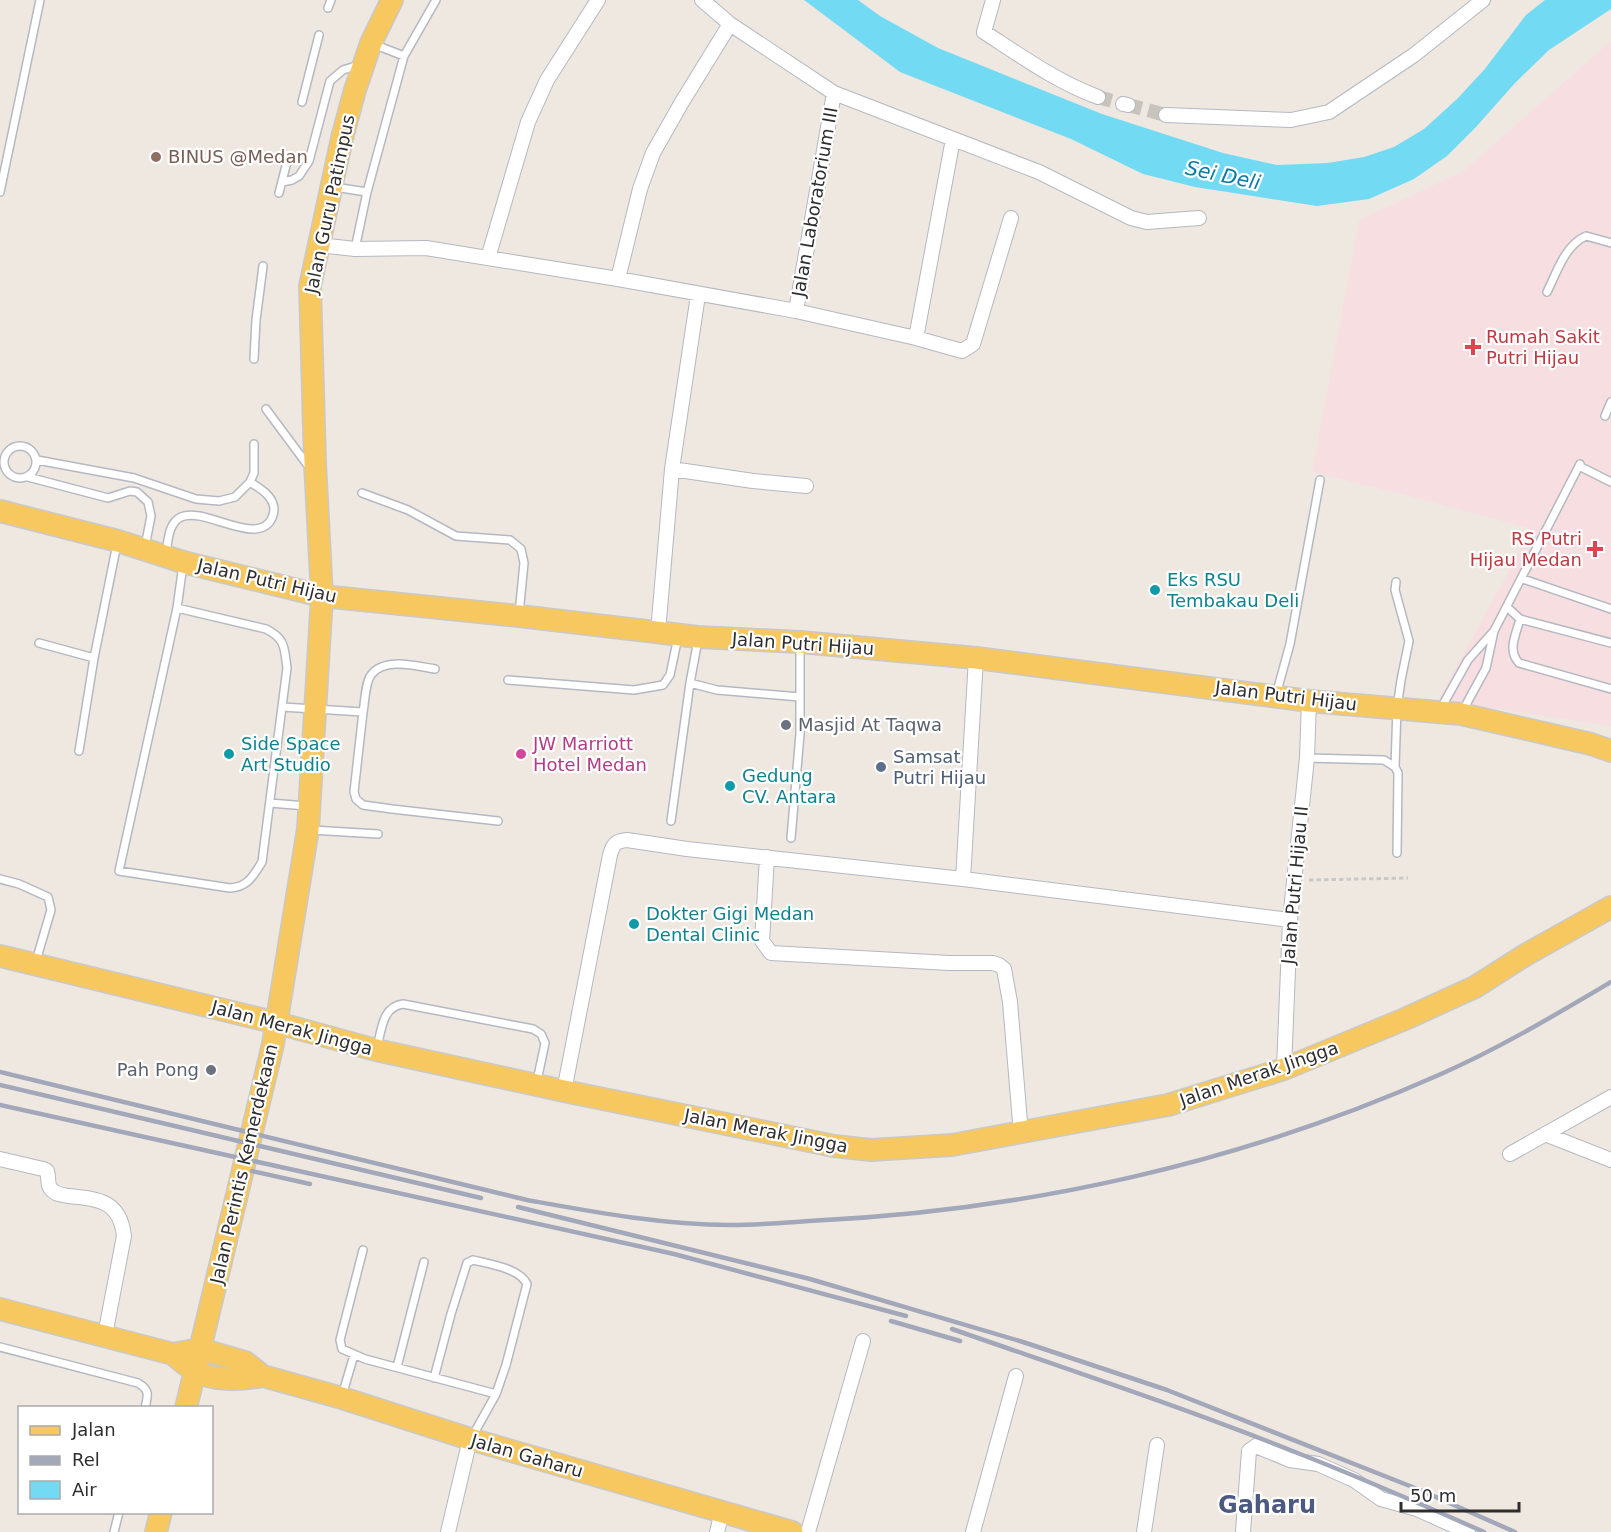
<svg xmlns="http://www.w3.org/2000/svg" width="1611" height="1532" viewBox="0 0 1611 1532" font-family="'DejaVu Sans',sans-serif">
  <style>
    .medical { fill: #f6dee1 }
    .water { fill: #72daf3 }
    .lines { fill: none; stroke-linecap: round; stroke-linejoin: round }
    .street-tunnel { stroke: #c8c3bd; stroke-width: 14; stroke-dasharray: 14 7; stroke-linecap: butt }
    .lane-casing { stroke: #b4b8c1; stroke-width: 10 }
    .street-casing { stroke: #b4b8c1; stroke-width: 16 }
    .primary-casing { stroke: #c9c9c9; stroke-width: 24 }
    .path { stroke: #c9c9c9; stroke-width: 3; stroke-dasharray: 4.5 3; stroke-linecap: butt }
    .lane { stroke: #fff; stroke-width: 7 }
    .street { stroke: #fff; stroke-width: 14 }
    .primary { stroke: #f6c85f; stroke-width: 21 }
    .rail { stroke: #a2a7b9; stroke-width: 4.5 }
    .education-dot { fill: #8d6e63; stroke: #fff; stroke-width: 2 }
    .health-dot { fill: #e0444e; stroke: #fff; stroke-width: 2 }
    .culture-dot { fill: #0f9aa8; stroke: #fff; stroke-width: 2 }
    .worship-dot { fill: #6b7280; stroke: #fff; stroke-width: 2 }
    .hotel-dot { fill: #d1479c; stroke: #fff; stroke-width: 2 }
    .service-dot { fill: #5c6f8a; stroke: #fff; stroke-width: 2 }
    .labels { text-anchor: middle; stroke-width: 4.5; stroke-linejoin: round; paint-order: stroke }
    .education-label { font-size: 18px; fill: #785e54; stroke: #fff; text-anchor: start }
    .street-label { font-size: 18px; fill: #2e2e2e; stroke: #fff }
    .health-label { font-size: 18px; fill: #be3a42; stroke: #fff; text-anchor: start }
    .culture-label { font-size: 18px; fill: #0d838f; stroke: #fff; text-anchor: start }
    .worship-label { font-size: 18px; fill: #5b616d; stroke: #fff; text-anchor: start }
    .hotel-label { font-size: 18px; fill: #b23c85; stroke: #fff; text-anchor: start }
    .service-label { font-size: 18px; fill: #4e5e75; stroke: #fff; text-anchor: start }
    .water-label { font-size: 20px; font-style: italic; fill: #097ba7; stroke: #fff }
    .district-label { font-size: 24px; font-weight: bold; fill: #4c5981; stroke: #fff }
  </style>
  <rect width="100%" height="100%" fill="#efe8e1"/>
  <!-- medical -->
  <path class="medical" d="M1611,41v685l-173,-26 94,-171 -134,-36 -86,-21 47,-251 106,-51z"/>
  <!-- water -->
  <path class="water" d="M804,0h54l22,16 58,32 164,66 121,39 54,12 51,-2 36,-6 30,-10 30,-18 33,-30 27,-29 42,-55 19,-15h66v9l-62,41 -34,33 -39,44 -29,29 -33,23 -45,20 -52,7 -122,-19 -52,-13 -72,-35 -171,-67z"/>
  <g class="lines">
    <!-- street-tunnel -->
    <path class="street-tunnel" d="M1098,97l25,7
      M1128,105l38,10"/>
    <defs>
      <path id="lane" d="M328,8l3,-8
        M373,44l31,12
        M302,102l17,-67
        M282,182l10,-2 7,-4 10,-15 21,-80 13,-11 16,-5
        M334,187l33,5
        M0,192l40,-192
        M279,193l9,-35
        M355,249l12,-57 37,-136 32,-56
        M1547,292c10,-20 18,-47 39,-56l25,7
        M254,359l2,-39 7,-54
        M266,409l43,58
        M1605,416l6,-14
        M4 462a16 16 0 1 1 32 0a16 16 0 1 1-32 0Z
        M37,460l97,18 62,21 23,2 16,-4 15,-15 4,-9v-29
        M1579,466l32,16
        M28,477l80,21 22,-7 7,1 11,10 3,14 -6,31
        M362,493l46,17 48,26 54,4 11,9 3,14 -5,51
        M166,554c2,-12 2,-31 15,-37 23,-11 77,31 91,1 2,-5 3,-9 1,-14 -3,-10 -14,-16 -23,-22
        M1523,579l88,30
        M1507,607l13,12 91,24
        M177,608l89,21c20,10 18,19 21,39l-25,194c-9,14 -14,25 -32,26l-111,-17 58,-263 6,-43
        M1520,619c-4,16 -13,31 -1,44l92,26
        M698,640l-8,43 27,7 83,7
        M39,643l55,15
        M508,680l126,10 29,-5 7,-10 8,-38
        M1276,695l14,-51 30,-164
        M282,707l81,5c2,-10 2,-29 8,-37 13,-18 45,-9 64,-6
        M1441,708l27,-48 24,-27
        M363,712l-9,80 2,7 7,6 29,4 106,12
        M1462,712l24,-44 8,-37 86,-167
        M79,751l15,-93 23,-114
        M1307,758l77,2 11,7 3,6 -1,80
        M1395,767l2,-59 4,-28 8,-39 -14,-51 1,-8
        M270,803l36,3
        M671,821l19,-138
        M312,830l66,4
        M791,838l9,-104v-91
        M0,879l19,5 29,13 3,13 -15,51
        M377,1047c5,-18 5,-40 26,-43l130,25 8,5 4,9 -8,38
        M363,1250l-23,90 2,9 23,10 131,35 -24,43
        M0,1347l138,36c12,7 10,12 7,25
        M397,1367l27,-105
        M434,1378l17,-64 16,-51 6,-3c16,4 46,8 54,24l-21,81 -10,29
        M342,1396l12,-41
        M114,1532l5,-20"/>
      <path id="street" d="M702,0l28,24 104,69 205,79 92,46 16,4 52,-4
        M993,0l-9,32c37,24 73,50 114,65
        M1123,104l5,1
        M1166,115l125,5 38,-8 85,-57 69,-55
        M319,245l36,4 71,-1 192,31 178,32 120,27 46,13 11,-7 38,-126
        M488,258l40,-136 19,-42 51,-80
        M618,279l22,-90 13,-36 29,-51 48,-78
        M796,311l38,-218
        M916,338l37,-199
        M672,469l81,12 53,5
        M658,632l14,-163 26,-174
        M767,857l-5,84 9,12 178,10h44l6,2 5,4 6,33 11,132
        M963,879l13,-221
        M1284,1069l6,-149 17,-162 2,-57
        M564,1091l46,-236c3,-11 6,-14 17,-15l60,9 276,30 327,41
        M1545,1134l66,26
        M1510,1154l101,-57
        M0,1159l43,10 4,2c2,6 0,14 4,18 5,6 11,6 18,7 30,3 51,5 55,40l-19,99
        M448,1532l22,-93
        M717,1532l5,-20
        M808,1532l55,-191
        M973,1532l43,-156
        M1144,1532l13,-87
        M1243,1532l6,-81 7,-5 34,14 28,4 36,16 27,19 36,10 51,23"/>
      <path id="primary" d="M0,511l118,30 65,21 139,34 197,20 179,21 102,5 176,16 333,43 152,13 130,30 20,7
        M0,956l277,67 99,27 188,41 270,55 37,4 81,-5 216,-40 116,-36 121,-50 70,-32 52,-33 84,-47
        M0,1309l173,45c6,5 12,11 19,15 19,13 50,11 71,7
        M173,1354l27,-5 45,13 18,14 79,22 128,41 322,93
        M186,1408l87,-364 35,-215 14,-233 -7,-133 -5,-177 32,-148 13,-48 16,-47 21,-43
        M156,1532l5,-20"/>
    </defs>
    <!-- lane casing -->
    <use href="#lane" class="lane-casing"/>
    <!-- street casing -->
    <use href="#street" class="street-casing"/>
    <!-- primary casing -->
    <use href="#primary" class="primary-casing"/>
    <!-- path -->
    <path class="path" d="M1309,880l99,-2"/>
    <!-- lane -->
    <use href="#lane" class="lane"/>
    <!-- street -->
    <use href="#street" class="street"/>
    <!-- primary -->
    <use href="#primary" class="primary"/>
    <!-- rail -->
    <path class="rail" d="M0,1072l527,128c67,12 135,25 203,25 26,0 53,-2 79,-4 217,-10 433,-58 632,-147 59,-26 114,-59 170,-92
      M0,1085l481,113
      M0,1105l674,149 232,62
      M252,1171l58,13
      M518,1207l292,72 213,63 144,48 253,100 95,42
      M891,1321l69,20
      M952,1329c115,40 230,78 343,123 64,25 126,52 189,80"/>
  </g>
  <!-- markers -->
  <circle class="education-dot" cx="156" cy="157" r="6"/>
  <g class="health-dot">
    <path d="M1470 338h6v6h6v6h-6v6h-6v-6h-6v-6h6z"/>
    <path d="M1592 540h6v6h6v6h-6v6h-6v-6h-6v-6h6z"/>
  </g>
  <g class="culture-dot">
    <circle cx="1155" cy="590" r="6"/>
    <circle cx="229" cy="754" r="6"/>
    <circle cx="730" cy="786" r="6"/>
    <circle cx="634" cy="924" r="6"/>
  </g>
  <g class="worship-dot">
    <circle cx="786" cy="725" r="6"/>
    <circle cx="211" cy="1070" r="6"/>
  </g>
  <circle class="hotel-dot" cx="521" cy="754" r="6"/>
  <circle class="service-dot" cx="881" cy="767" r="6"/>
  <g class="labels">
    <!-- education labels -->
    <g class="education-label">
      <text x="168" y="163">BINUS @Medan</text>
    </g>
    <!-- street labels -->
    <g class="street-label">
      <text transform="translate(815 202) rotate(-80)" y="6">Jalan Laboratorium III</text>
      <text transform="translate(330 204) rotate(-78)" y="6">Jalan Guru Patimpus</text>
      <text transform="translate(267 581) rotate(13)" y="6">Jalan Putri Hijau</text>
      <text transform="translate(803 644) rotate(4)" y="6">Jalan Putri Hijau</text>
      <text transform="translate(1286 696) rotate(7)" y="6">Jalan Putri Hijau</text>
      <text transform="translate(1295 885) rotate(-85)" y="6">Jalan Putri Hijau II</text>
      <text transform="translate(292 1028) rotate(15)" y="6">Jalan Merak Jingga</text>
      <text transform="translate(1259 1074) rotate(-19)" y="6">Jalan Merak Jingga</text>
      <text transform="translate(766 1131) rotate(11)" y="6">Jalan Merak Jingga</text>
      <text transform="translate(244 1164) rotate(-77)" y="6">Jalan Perintis Kemerdekaan</text>
      <text transform="translate(527 1456) rotate(16)" y="6">Jalan Gaharu</text>
    </g>
    <!-- health labels -->
    <g class="health-label">
      <text x="1486" y="343">Rumah Sakit<tspan x="1486" dy="21">Putri Hijau</tspan></text>
      <text x="1582" y="545" text-anchor="end">RS Putri<tspan x="1582" dy="21">Hijau Medan</tspan></text>
    </g>
    <!-- culture labels -->
    <g class="culture-label">
      <text x="1167" y="586">Eks RSU<tspan x="1167" dy="21">Tembakau Deli</tspan></text>
      <text x="241" y="750">Side Space<tspan x="241" dy="21">Art Studio</tspan></text>
      <text x="742" y="782">Gedung<tspan x="742" dy="21">CV. Antara</tspan></text>
      <text x="646" y="920">Dokter Gigi Medan<tspan x="646" dy="21">Dental Clinic</tspan></text>
    </g>
    <!-- worship labels -->
    <g class="worship-label">
      <text x="798" y="731">Masjid At Taqwa</text>
      <text x="199" y="1076" text-anchor="end">Pah Pong</text>
    </g>
    <!-- hotel labels -->
    <g class="hotel-label">
      <text x="533" y="750">JW Marriott<tspan x="533" dy="21">Hotel Medan</tspan></text>
    </g>
    <!-- service labels -->
    <g class="service-label">
      <text x="893" y="763">Samsat<tspan x="893" dy="21">Putri Hijau</tspan></text>
    </g>
    <!-- water labels -->
    <g class="water-label">
      <text transform="translate(1223 175) rotate(12)" y="7">Sei Deli</text>
    </g>
    <!-- district labels -->
    <g class="district-label">
      <text x="1267" y="1513">Gaharu</text>
    </g>
  </g>
  <!-- legend -->
  <rect x="18" y="1406" width="195" height="108" fill="#ffffff" stroke="#ababab" stroke-width="1.5"/>
  <rect x="30" y="1426" width="30" height="9" fill="#f6c85f" stroke="#ababab" stroke-width="1.5"/>
  <text x="72" y="1436" font-size="18" fill="#2e2e2e">Jalan</text>
  <rect x="30" y="1456" width="30" height="9" fill="#a2a7b9" stroke="#ababab" stroke-width="1.5"/>
  <text x="72" y="1466" font-size="18" fill="#2e2e2e">Rel</text>
  <rect x="30" y="1481" width="30" height="18" fill="#72daf3" stroke="#ababab" stroke-width="1.5"/>
  <text x="72" y="1496" font-size="18" fill="#2e2e2e">Air</text>
  <!-- scale -->
  <path d="M1401 1502v9h118v-9" fill="none" stroke="#2e2e2e" stroke-width="3"/>
  <text x="1410" y="1502" font-size="18" fill="#2e2e2e" stroke="#ffffff" stroke-width="4.5" paint-order="stroke">50 m</text>
</svg>
